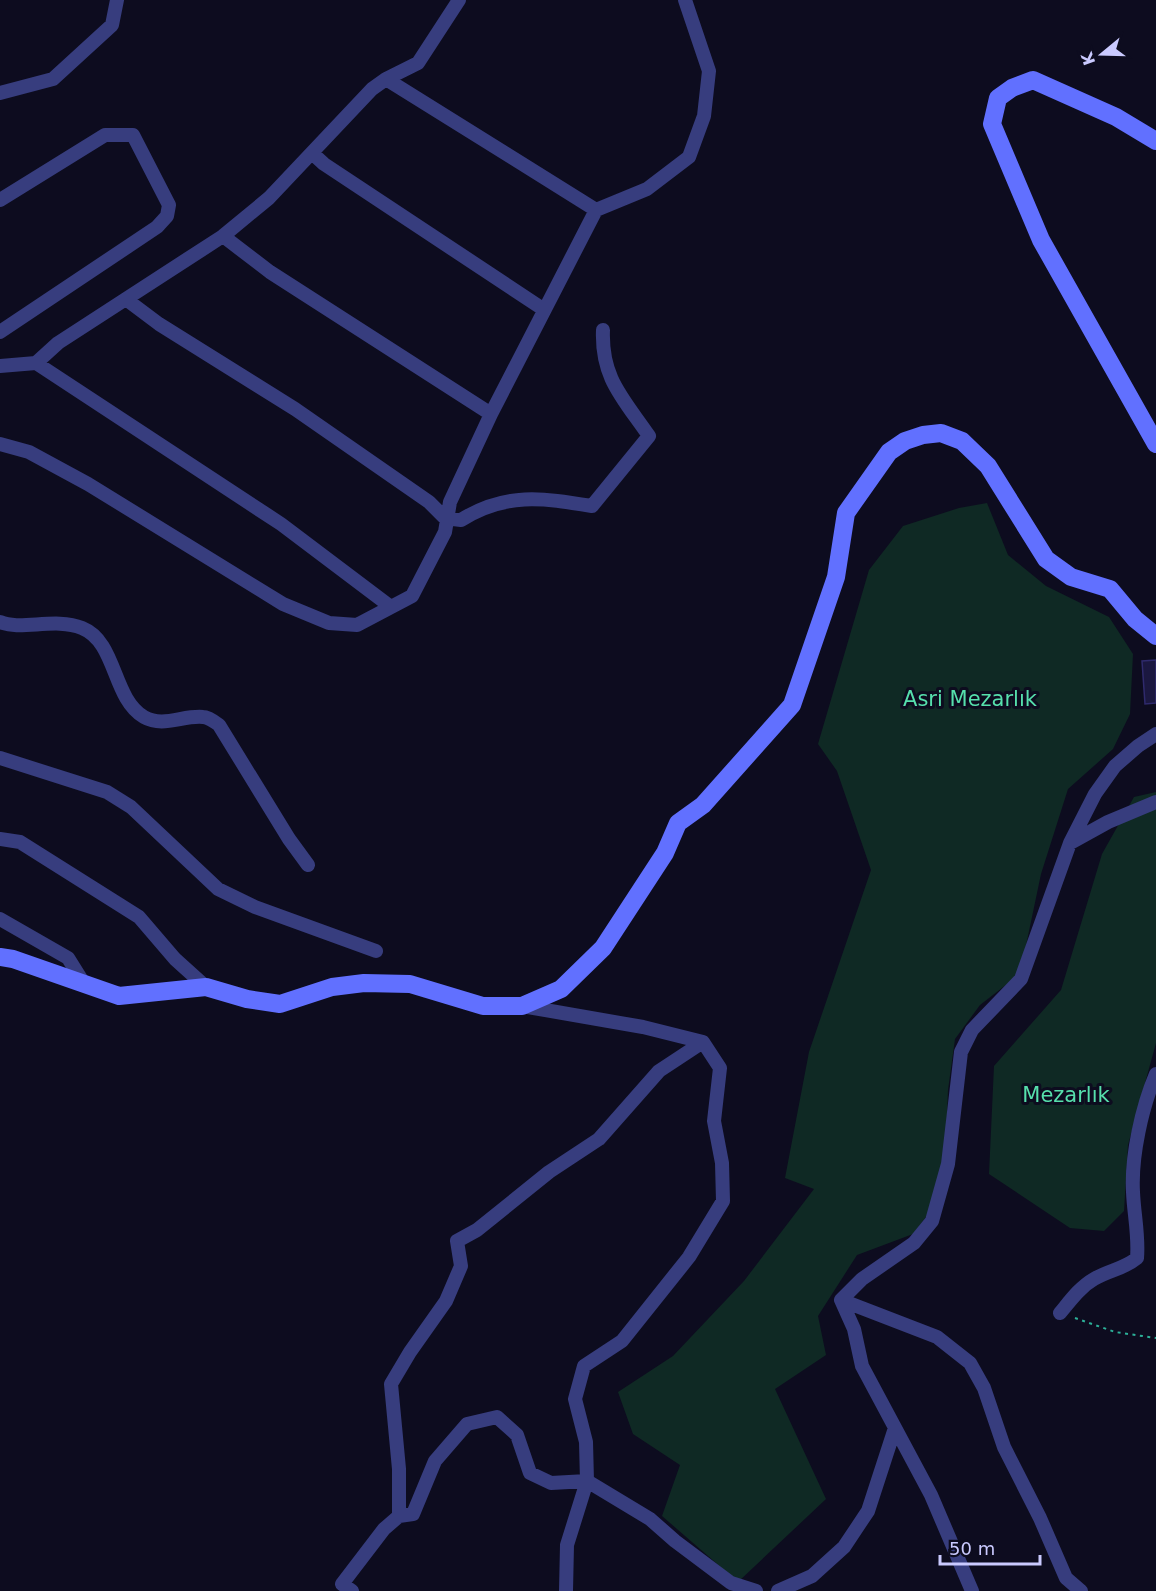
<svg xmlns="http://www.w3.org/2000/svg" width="1156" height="1591" viewBox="0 0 1156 1591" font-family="'DejaVu Sans',sans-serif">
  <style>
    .green { fill: #0f2924 }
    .building { fill: #1b1840; stroke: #2f2a6c; stroke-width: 1.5 }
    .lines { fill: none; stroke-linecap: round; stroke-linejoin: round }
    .path { stroke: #2cb098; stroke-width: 2; stroke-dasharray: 3 4.5; stroke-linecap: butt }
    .street { stroke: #373d7e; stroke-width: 14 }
    .secondary { stroke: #6170ff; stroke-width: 18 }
    .labels { text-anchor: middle; stroke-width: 6; stroke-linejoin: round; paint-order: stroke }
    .park-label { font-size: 21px; fill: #56dfac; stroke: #0d0c1f }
  </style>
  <rect width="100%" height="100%" fill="#0d0c1f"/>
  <!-- green -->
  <path class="green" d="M987,503l21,52 38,31 63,31 24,37 -3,60 -17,35 -45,40 -27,85 -21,100 -40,31 -25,34 -7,51 -3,74 -16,49 -16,21 -56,21 -39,61 8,39 -51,34 51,110 -88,83 -76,-66 18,-51 -47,-31 -15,-42 55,-36 71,-75 70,-92 -29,-11 24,-126 62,-182 -34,-99 -19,-27 51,-174 34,-44 56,-18z
    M1156,792v251l-28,102 -4,66 -20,20 -34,-3 -81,-54 5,-108 67,-76 41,-136 32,-57z"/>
  <!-- building -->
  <path class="building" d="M1156,660v43l-11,1 -3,-43z"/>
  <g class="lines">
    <!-- path -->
    <path class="path" d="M1075,1318l40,14 41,6"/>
    <!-- street -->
    <path class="street" d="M386,79l32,-16 41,-63
      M0,93l53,-14 59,-54 5,-25
      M312,153l12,11 219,145
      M0,200l105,-65h28l36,70 -2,11 -10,11 -157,105
      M223,236l47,36 221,142
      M127,300l32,24 136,85 134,93 16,16 16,2c44,-28 82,-22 131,-14l57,-70c-26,-38 -48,-58 -46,-106
      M36,363l245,161 110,83
      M0,366l36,-3 22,-20 165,-107 46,-38 103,-109 14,-10 210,131
      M0,444l29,8 59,32 195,120 46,19 28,2 55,-29 33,-64 5,-30 41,-88 105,-204 51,-21 42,-32 15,-41 5,-45 -24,-71
      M0,622c20,9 56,-5 82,6 35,14 30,70 62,89 19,11 39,-2 59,0 5,0 12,5 16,8l70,114 19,26
      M0,758l107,34 24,15 87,82 37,18 121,44
      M0,839l20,3 119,75 36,42 31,28
      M1070,843l38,-21 48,-20
      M0,919l68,39 15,24
      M522,1006l121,21 60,15 17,26 -6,53 8,42 1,38 -34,56 -67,84 -38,25 -9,33 11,43 1,39 -20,64 -1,46
      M703,1042l-44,29 -60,68 -50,33 -72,58 -20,11 4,25 -15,35 -36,51 -19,32 8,85v47l14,-2 22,-53 32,-37 30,-7 20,18 13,38 21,10 36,-2 63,38 25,22 56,42 25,8
      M841,1300l96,37 33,26 14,25 20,59 36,71 26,60 15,13
      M1060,1313c10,-12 20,-26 34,-34 15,-9 30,-10 43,-21 2,-22 -3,-43 -4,-66 -2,-36 9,-85 23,-118
      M352,1591l-10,-7 42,-55 15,-13
      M778,1591l34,-15 32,-29 24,-36 27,-83
      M972,1591l-41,-96 -69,-129 -8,-37 -13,-29 21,-21 52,-36 18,-22 16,-57 13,-112 11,-22 49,-51 49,-136 25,-49 20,-28 23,-20 18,-12"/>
    <!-- secondary -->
    <path class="secondary" d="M1156,141l-40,-24 -83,-37 -21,8 -14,10 -6,26 49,116 115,204
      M0,957l13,2 106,37 87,-9 41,12 33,5 52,-17 32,-4 46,1 73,22h39l39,-17 42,-41 62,-95 13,-30 25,-18 89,-100 44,-128 10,-64 43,-61 16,-11 18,-6 18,-2 21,8 26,25 58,93 25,18 39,12 25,30 21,17"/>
  </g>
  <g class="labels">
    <!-- park labels -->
    <g class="park-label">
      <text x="970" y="706">Asri Mezarlık</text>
      <text x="1066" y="1102">Mezarlık</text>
    </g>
  </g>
  <!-- north arrow -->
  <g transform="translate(1102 54) rotate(251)" stroke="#0d0c1f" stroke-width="4.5" paint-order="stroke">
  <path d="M0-4.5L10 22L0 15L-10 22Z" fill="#cacaff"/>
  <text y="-9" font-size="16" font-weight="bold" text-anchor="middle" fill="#cacaff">K</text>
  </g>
  <!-- scale -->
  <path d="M940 1555v9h100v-9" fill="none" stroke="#cacaff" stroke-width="3"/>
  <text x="949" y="1555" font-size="18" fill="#cacaff" stroke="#0d0c1f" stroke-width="4.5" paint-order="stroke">50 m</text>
</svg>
